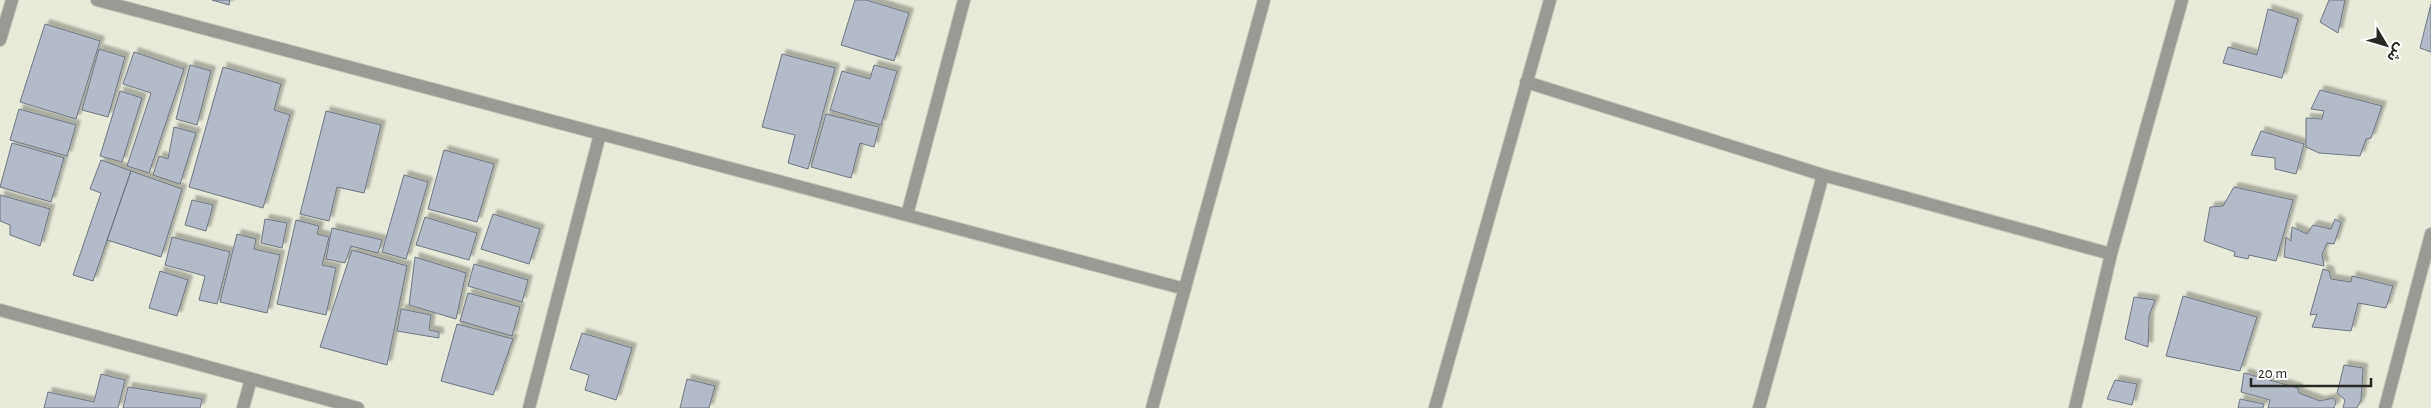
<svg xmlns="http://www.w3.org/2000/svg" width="2431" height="408" viewBox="0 0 2431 408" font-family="'Alegreya Sans','Noto Sans Arabic',sans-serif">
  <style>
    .building { fill: #b3bbc9; stroke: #6f7683; filter: url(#shadow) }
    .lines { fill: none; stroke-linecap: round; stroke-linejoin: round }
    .street-casing { stroke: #c5c8b9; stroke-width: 14 }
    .street { stroke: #999a93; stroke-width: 12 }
  </style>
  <defs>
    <filter id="shadow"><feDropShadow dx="4.5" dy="-4.5" stdDeviation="1" flood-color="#0004"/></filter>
  </defs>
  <rect width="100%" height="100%" fill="#e8ebda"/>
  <!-- building -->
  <path class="building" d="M212,0h18l-1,5z
    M855,0h11l43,13 -15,48 -53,-16z
    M2329,0h16l-7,33 -18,-11z
    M2431,4v48l-11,-4z
    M2268,9l30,10 -16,59 -59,-15 5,-16 29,8z
    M45,24l55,17 -24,78 -56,-17z
    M99,49l26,8 -17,60 -26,-7z
    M134,52l50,17 -35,104 -22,-7 24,-73 -28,-9z
    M782,54l53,14 -27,101 -20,-6 7,-28 -33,-8z
    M190,65l21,6 -14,54 -21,-6z
    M874,65l23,6 -16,54 -51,-15 12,-39 28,8z
    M223,67l58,17 -7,26 16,5 -27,93 -74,-21z
    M2320,90l62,16 -11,32 -5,1 -6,17 -41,-3 -13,-6v-29l16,1 2,-8 -13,-2z
    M120,91l22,7 -20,64 -22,-6z
    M19,109l57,16 -9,31 -57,-16z
    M326,111l55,14 -17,68 -27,-6 -8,34 -29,-7z
    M826,114l53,13 -5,20 -14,-4 -9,35 -40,-11z
    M174,127l22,6 -16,51 -27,-9 6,-19 9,3z
    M2261,131l43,13 -8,30 -21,-5v-11l-24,-3z
    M12,143l52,15 -13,44 -51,-15z
    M444,150l50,14 -17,58 -49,-13z
    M101,160l30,11 -38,110 -20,-6 28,-82 -11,-4z
    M131,171l51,18 -21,68 -54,-17z
    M404,175l24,7 -22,77 -24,-7z
    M2234,187l59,13 -17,61 -27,-6 -1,4 -14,-3 1,-4 -31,-11 6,-34 13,-1z
    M0,195l50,14 -10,37 -30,-11v-10l-10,-4z
    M192,200l21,5 -7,26 -21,-6z
    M493,214l47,15 -11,35 -48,-15z
    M425,217l52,16 -8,27 -53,-15z
    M265,219l22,4 -5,25 -21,-5z
    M2335,219l6,4 -7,21 -7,-1 -5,11 2,12 -40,-9 2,-20 5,4 1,-14 15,7 6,-9 18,4z
    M296,220l23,6 -2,8 12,3 -7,28 14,3 -10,47 -49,-11z
    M332,228l50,12 -4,13 -27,-7 -6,17 -19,-4z
    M237,234l19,5 -2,10 26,6 -13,58 -47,-11z
    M172,237l58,15 -13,52 -18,-4 6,-24 -40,-11z
    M352,250l55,16 -20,99 -67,-18z
    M415,257l51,16 -10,46 -47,-14z
    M474,264l54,16 -6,22 -54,-16z
    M2323,269l6,2 2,8 20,3 1,-6 41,10 -7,22 -28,-5 -7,28 -39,-4 5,-13 -7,1z
    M160,271l28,9 -11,36 -28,-8z
    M468,293l52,14 -8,29 -52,-15z
    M2183,296l74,21 -17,54 -74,-15z
    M2134,297l21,3 -6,16 -1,31 -23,-8z
    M401,309l30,6 -2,15 10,2v6l-42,-7z
    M457,324l56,15 -20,56 -52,-14z
    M582,333l50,15 -16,52 -31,-10 4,-15 -19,-6z
    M2344,365l19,3 -2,32 -4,8h-14l2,-8 -8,-7z
    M2244,373l54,15 1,5 21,8 13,-3 3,4 -2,6h-66l2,-8 -29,-8z
    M101,374l24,6 -7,28h-74l4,-16 46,10z
    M687,379l28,7 -6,22h-29z
    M2115,380l22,4 -5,21 -25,-6z
    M128,387l74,12 -2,9h-77z
    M2240,399l24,5 -1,4h-25z"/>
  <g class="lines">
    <defs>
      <path id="street" d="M97,0l1088,289
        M0,40l12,-40
        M1526,82l297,93 288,79
        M907,215l57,-215
        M0,310l358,98
        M243,408l8,-29
        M529,408l71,-274
        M1152,408l112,-408
        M1435,408l115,-408
        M1759,408l64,-233
        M2075,408l36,-154 71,-254
        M2385,408l46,-174"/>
    </defs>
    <!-- street casing -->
    <use href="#street" class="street-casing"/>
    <!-- street -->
    <use href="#street" class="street"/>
  </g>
  <!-- north arrow -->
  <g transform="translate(2386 45) rotate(128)" stroke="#ffffff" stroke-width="4" paint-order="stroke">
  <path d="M0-4L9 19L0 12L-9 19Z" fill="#272822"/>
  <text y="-8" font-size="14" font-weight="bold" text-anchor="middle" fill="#272822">ش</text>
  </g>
  <!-- scale -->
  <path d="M2251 378v8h120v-8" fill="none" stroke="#272822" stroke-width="2.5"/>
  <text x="2258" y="378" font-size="15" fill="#272822" stroke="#ffffff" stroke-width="4" paint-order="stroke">20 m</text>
</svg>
